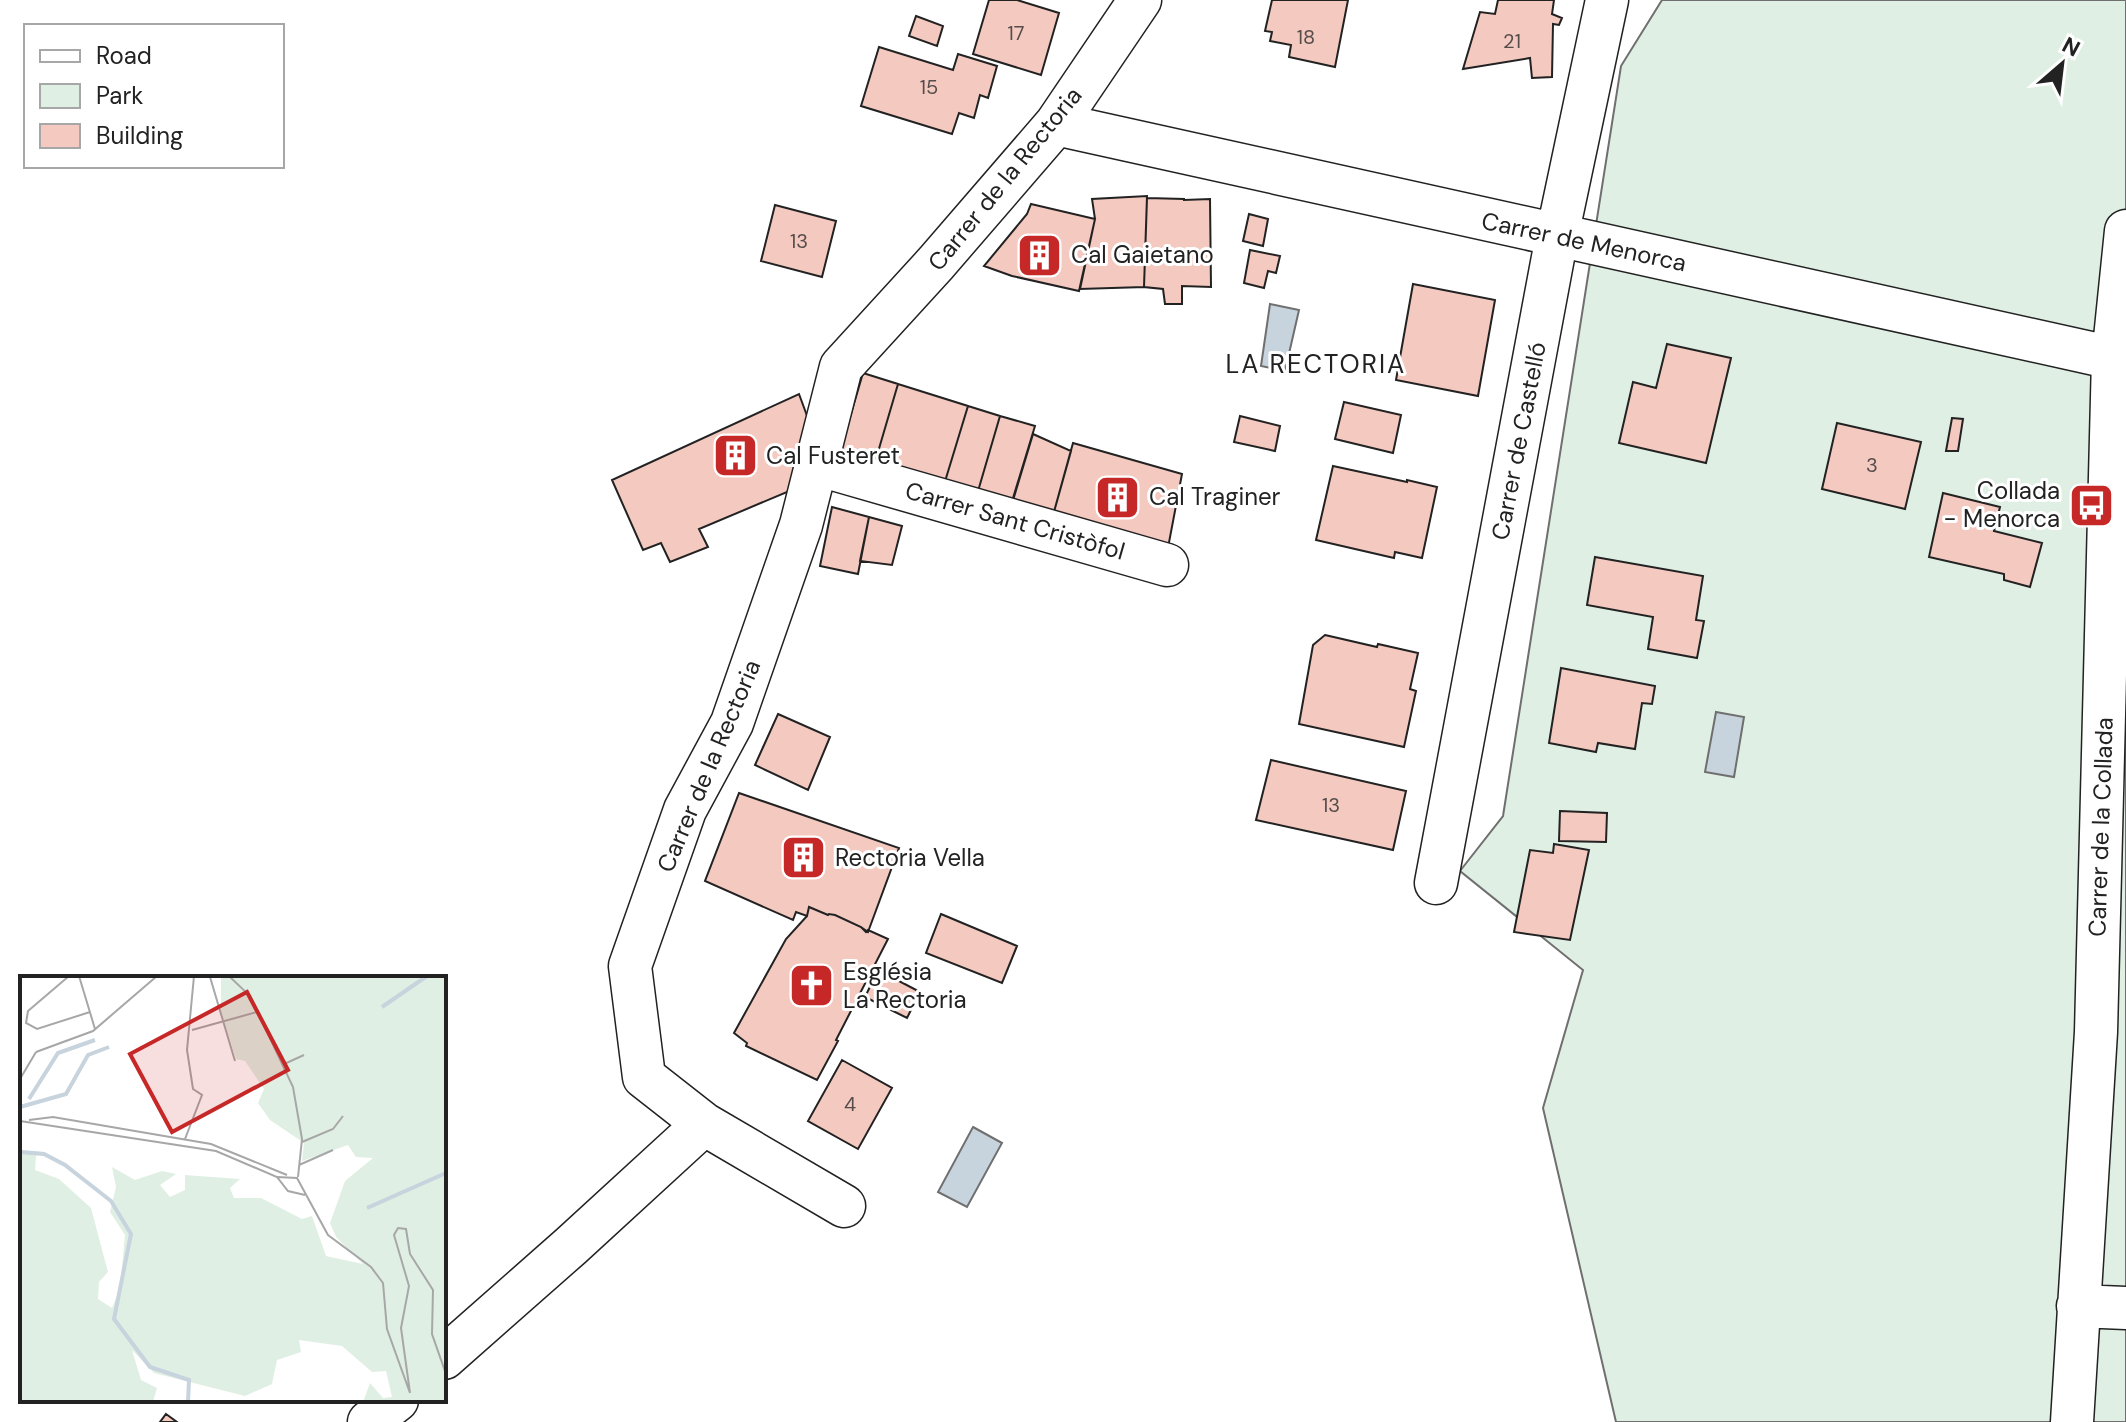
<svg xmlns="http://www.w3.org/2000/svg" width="2126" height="1422" viewBox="0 0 2126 1422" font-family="'DM Sans',sans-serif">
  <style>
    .green { fill: #e0efe3; stroke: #6f6f6f; stroke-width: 2 }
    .water { fill: #c7d3dd; stroke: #6f6f6f; stroke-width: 2 }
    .building { fill: #f3c9c0; stroke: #222; stroke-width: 2 }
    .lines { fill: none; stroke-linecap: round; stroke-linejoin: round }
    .street-casing { stroke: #222; stroke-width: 45 }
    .street { stroke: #fff; stroke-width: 42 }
    .labels { text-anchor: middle; stroke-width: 6; stroke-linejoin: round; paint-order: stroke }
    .number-label { font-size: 20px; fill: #564c4a }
    .street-label { font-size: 24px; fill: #222; stroke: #fff }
    .poi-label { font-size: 24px; fill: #222; stroke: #fff; text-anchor: start }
    .neighbourhood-label { font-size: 26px; letter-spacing: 2px; fill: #222; stroke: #fff }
    .inset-river { fill: none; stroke: #c7d3dd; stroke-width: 4 }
    .inset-road { fill: none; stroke: #a7a7a7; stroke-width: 2 }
    .view { fill: #c62828; fill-opacity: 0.15; stroke: #c62828; stroke-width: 4 }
    .inset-edge { fill: none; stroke: #222; stroke-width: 4 }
  </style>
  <rect width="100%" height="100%" fill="#fff"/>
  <!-- green -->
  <path class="green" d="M1662,0h464v1422h-510l-73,-314 40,-138 -123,-99 43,-55 118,-750z"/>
  <!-- water -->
  <path class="water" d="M1270,304l29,6 -14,61 -24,-5z
    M1716,712l28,5 -10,60 -29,-5z
    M973,1127l29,16 -35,64 -29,-15z"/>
  <!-- building -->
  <path class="building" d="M989,0h28l42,13 -18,62 -68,-21z
    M1272,0h76l-13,67 -46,-10 2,-12 -21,-4 2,-9 -7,-1z
    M1498,0h56l-2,14 10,4 -3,7 -6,-1 -1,53 -20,1 -2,-20 -67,11 17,-57 15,2z
    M916,16l27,10 -6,20 -28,-10z
    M879,47l74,23 5,-16 39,12 -9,32 -8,-3 -6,23 -15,-5 -7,21 -91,-28z
    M1147,196l-3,91 -64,2 15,-70 -3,-20z
    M1147,198l37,1v1l26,-1 1,88 -29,-1v18h-17l-2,-15 -19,-2z
    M1031,204l64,15 -16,72 -67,-15 -28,-10 43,-52z
    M775,205l61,16 -14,56 -61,-16z
    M1249,214l19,5 -5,27 -20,-5z
    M1250,250l30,6 -4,17 -8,-2 -4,17 -20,-5z
    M1413,284l82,16 -17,96 -82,-16z
    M1667,344l64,14 -25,105 -87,-20 14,-61 23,6z
    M863,373l35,11 -25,85 -35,-11z
    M898,384l70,22 -25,82 -70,-19z
    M799,394l14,38 -14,55 -100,42 9,18 -38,15 -9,-19 -18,7 -31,-70z
    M1344,402l57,13 -8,38 -58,-14z
    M968,406l32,10 -24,82 -33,-10z
    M1000,416l35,10 -25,82 -34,-10z
    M1240,416l40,10 -5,25 -41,-9z
    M1952,418l11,1 -5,32h-12z
    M1837,423l84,19 -16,67 -83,-20z
    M1033,434l38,17 -19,68 -41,-12z
    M1073,443l109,31 -15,79 -115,-34z
    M1333,466l74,16v-2l30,7 -15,71 -27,-6 -1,6 -78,-18z
    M1943,493l57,14 -6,24 48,12 -12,44 -26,-7v-6l-75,-17z
    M832,507l37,10 -11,57 -38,-8z
    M869,517l33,9 -10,39 -32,-4z
    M1595,557l108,19 -7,44 8,1 -7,37 -49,-9 5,-32 -66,-12z
    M1325,635l52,12 1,-3 40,9 -8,36 6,2 -12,56 -105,-23 14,-79z
    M1561,668l94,18 -3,18 -10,-1 -7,46 -37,-6 -2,9 -47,-9z
    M778,714l52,23 -22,53 -53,-25z
    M1271,760l135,31 -13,59 -137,-30z
    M739,793l160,55 -31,84 -7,-5 -26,-12 -6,-1 -1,1 -19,-8 -2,9 -11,-4 -3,8 -88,-39z
    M1560,811l47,2 -1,29 -47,-1z
    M1554,844l35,6 -19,90 -56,-8 16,-82 23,3z
    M809,907l19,8 1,-1 6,1 26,12 5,5 2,-2 20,9 -52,101 2,1 -21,39 -71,-34 1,-3 -13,-10 52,-94 21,-23z
    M941,914l76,32 -15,37 -76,-30z
    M878,970l42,22 -13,26 -42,-21z
    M842,1060l50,28 -34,61 -50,-28z
    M166,1414l11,8h-17z"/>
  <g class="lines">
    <defs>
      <path id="street" d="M1056,124l1057,234
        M816,464l351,101
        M1436,883l121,-647 50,-236
        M704,1124l140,82
        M2078,1306l48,2
        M444,1358l127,-112 133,-122 -60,-47 -14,-111 55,-156 47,-87 69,-198 40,-158 95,-104 120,-139 84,-124
        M369,1422l28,-22
        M2072,1422l24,-390 17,-674 13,-127"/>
    </defs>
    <!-- street casing -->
    <use href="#street" class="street-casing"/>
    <!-- street -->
    <use href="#street" class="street"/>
  </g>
  <!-- icons -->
  <defs>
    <symbol id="building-square" viewBox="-11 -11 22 22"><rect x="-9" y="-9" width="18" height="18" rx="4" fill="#c62828" stroke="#fff"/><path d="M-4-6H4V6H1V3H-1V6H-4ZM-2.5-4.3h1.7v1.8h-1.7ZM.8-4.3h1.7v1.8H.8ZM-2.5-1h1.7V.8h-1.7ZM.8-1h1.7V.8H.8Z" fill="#fff"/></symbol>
    <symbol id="bus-square" viewBox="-11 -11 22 22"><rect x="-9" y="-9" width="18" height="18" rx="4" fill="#c62828" stroke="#fff"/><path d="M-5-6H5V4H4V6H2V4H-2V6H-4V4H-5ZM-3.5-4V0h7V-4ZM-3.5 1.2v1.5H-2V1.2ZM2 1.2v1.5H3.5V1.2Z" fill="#fff"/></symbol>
    <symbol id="church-square" viewBox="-11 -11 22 22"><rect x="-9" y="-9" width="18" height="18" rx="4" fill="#c62828" stroke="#fff"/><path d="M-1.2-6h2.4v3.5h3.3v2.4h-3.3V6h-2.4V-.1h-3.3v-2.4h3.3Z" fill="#fff"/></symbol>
  </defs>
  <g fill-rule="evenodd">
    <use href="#building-square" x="1014" y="230" width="51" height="51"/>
    <use href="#building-square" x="710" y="430" width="51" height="51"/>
    <use href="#building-square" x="1092" y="472" width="51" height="51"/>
    <use href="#bus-square" x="2066" y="480" width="51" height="51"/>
    <use href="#building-square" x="778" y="832" width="51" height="51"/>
    <use href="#church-square" x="786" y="960" width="51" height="51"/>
  </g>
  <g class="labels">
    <!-- number labels -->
    <g class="number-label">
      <text x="1016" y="40">17</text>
      <text x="1306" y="44">18</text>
      <text x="1512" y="48">21</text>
      <text x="929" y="94">15</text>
      <text x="799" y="248">13</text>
      <text x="1872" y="472">3</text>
      <text x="1331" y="812">13</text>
      <text x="850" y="1111">4</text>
    </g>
    <!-- street labels -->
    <g class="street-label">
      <text transform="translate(1005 179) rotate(-51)" y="8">Carrer de la Rectoria</text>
      <text transform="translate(1584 242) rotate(12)" y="8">Carrer de Menorca</text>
      <text transform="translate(1519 441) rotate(-79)" y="8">Carrer de Castelló</text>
      <text transform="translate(1015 521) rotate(16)" y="8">Carrer Sant Cristòfol</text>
      <text transform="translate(709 766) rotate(-67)" y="8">Carrer de la Rectoria</text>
      <text transform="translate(2101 827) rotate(-88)" y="8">Carrer de la Collada</text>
    </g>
    <!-- poi labels -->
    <g class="poi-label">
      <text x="1071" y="263">Cal Gaietano</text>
      <text x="766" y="464">Cal Fusteret</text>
      <text x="2060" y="499" text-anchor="end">Collada<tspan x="2060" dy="28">- Menorca</tspan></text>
      <text x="1149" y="505">Cal Traginer</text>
      <text x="835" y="866">Rectoria Vella</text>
      <text x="843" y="980">Església<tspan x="843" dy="28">La Rectoria</tspan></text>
    </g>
    <!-- neighbourhood labels -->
    <g class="neighbourhood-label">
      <text x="1316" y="373">LA RECTORIA</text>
    </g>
  </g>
  <!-- overview -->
  <g transform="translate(20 976)">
    <rect width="426" height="426" fill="#fff"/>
    <path d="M201,0h225v426h-83l7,-19 13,15 9,-1 -6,-26 -14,1 -30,-26 -43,-6 2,12 -24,8 -5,24 -27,12 -91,-23 -22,-23 9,30 16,8 -4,14h-133v-252l24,2 -8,4 -1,14 24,9 32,29 17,64 -9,10 -1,17 14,9 8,-19 5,-54 -15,-23 6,-25 -4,-20 23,13 27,-9 14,3 -16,11 10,12 15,-7v-15l55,4 -10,9 4,10h27l41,21 10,-3 14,40 37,8 -27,-27 -6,-14 15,-42 28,-23 -17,-1 -8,-12 -46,16 2,-18 -34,-23 -12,-17 6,-14 -19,-28 -9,-2 -15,-48z" fill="#e0efe3"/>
    <path class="inset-river" d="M362,31l45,-31M9,123l29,-46 37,-13M0,131l46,-13 22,-39 21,-8M0,176l24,2 21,11 46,36 20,33 -17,85 36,48 39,13 -1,22M347,232l79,-35"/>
    <path class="inset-road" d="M49,0l-41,35 -2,12 11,6 53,-17M59,0l16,53M209,0l21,20 43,91 9,52 -4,38M190,1l25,84M172,54l65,-18M16,76l57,-21 64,-55M262,89l22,-10M0,103l16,-27M9,144l24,-3 158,27 76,31M0,145l196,30 61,26 11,14 17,4M165,163l17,-44 -9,-6 -6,-39 7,-74M282,166l31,-13 10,-13M279,189l34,-15M257,201l20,1 31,57 43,32 12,16 4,46 23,64 -9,-65 8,-42 -15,-51 4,-7 8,1 4,25 23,36 -1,44 14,40"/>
    <path class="view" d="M227,16l41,78 -116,62 -42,-78z"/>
    <rect width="426" height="426" class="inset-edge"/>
  </g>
  <!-- legend -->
  <rect x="24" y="24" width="260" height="144" fill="#ffffff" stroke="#a7a7a7" stroke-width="2"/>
  <rect x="40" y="50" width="40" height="12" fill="#ffffff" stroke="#a7a7a7" stroke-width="2"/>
  <text x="96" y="64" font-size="24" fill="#222222">Road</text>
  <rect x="40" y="84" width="40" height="24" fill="#e0efe3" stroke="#a7a7a7" stroke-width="2"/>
  <text x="96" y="104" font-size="24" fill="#222222">Park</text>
  <rect x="40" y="124" width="40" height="24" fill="#f3c9c0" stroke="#a7a7a7" stroke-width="2"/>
  <text x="96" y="144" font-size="24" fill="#222222">Building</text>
  <!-- north arrow -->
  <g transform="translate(2062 64) rotate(28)" stroke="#ffffff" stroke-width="6" paint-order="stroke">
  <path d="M0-6L14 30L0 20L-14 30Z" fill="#222222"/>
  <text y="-12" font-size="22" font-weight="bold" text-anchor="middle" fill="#222222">N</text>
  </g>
</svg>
